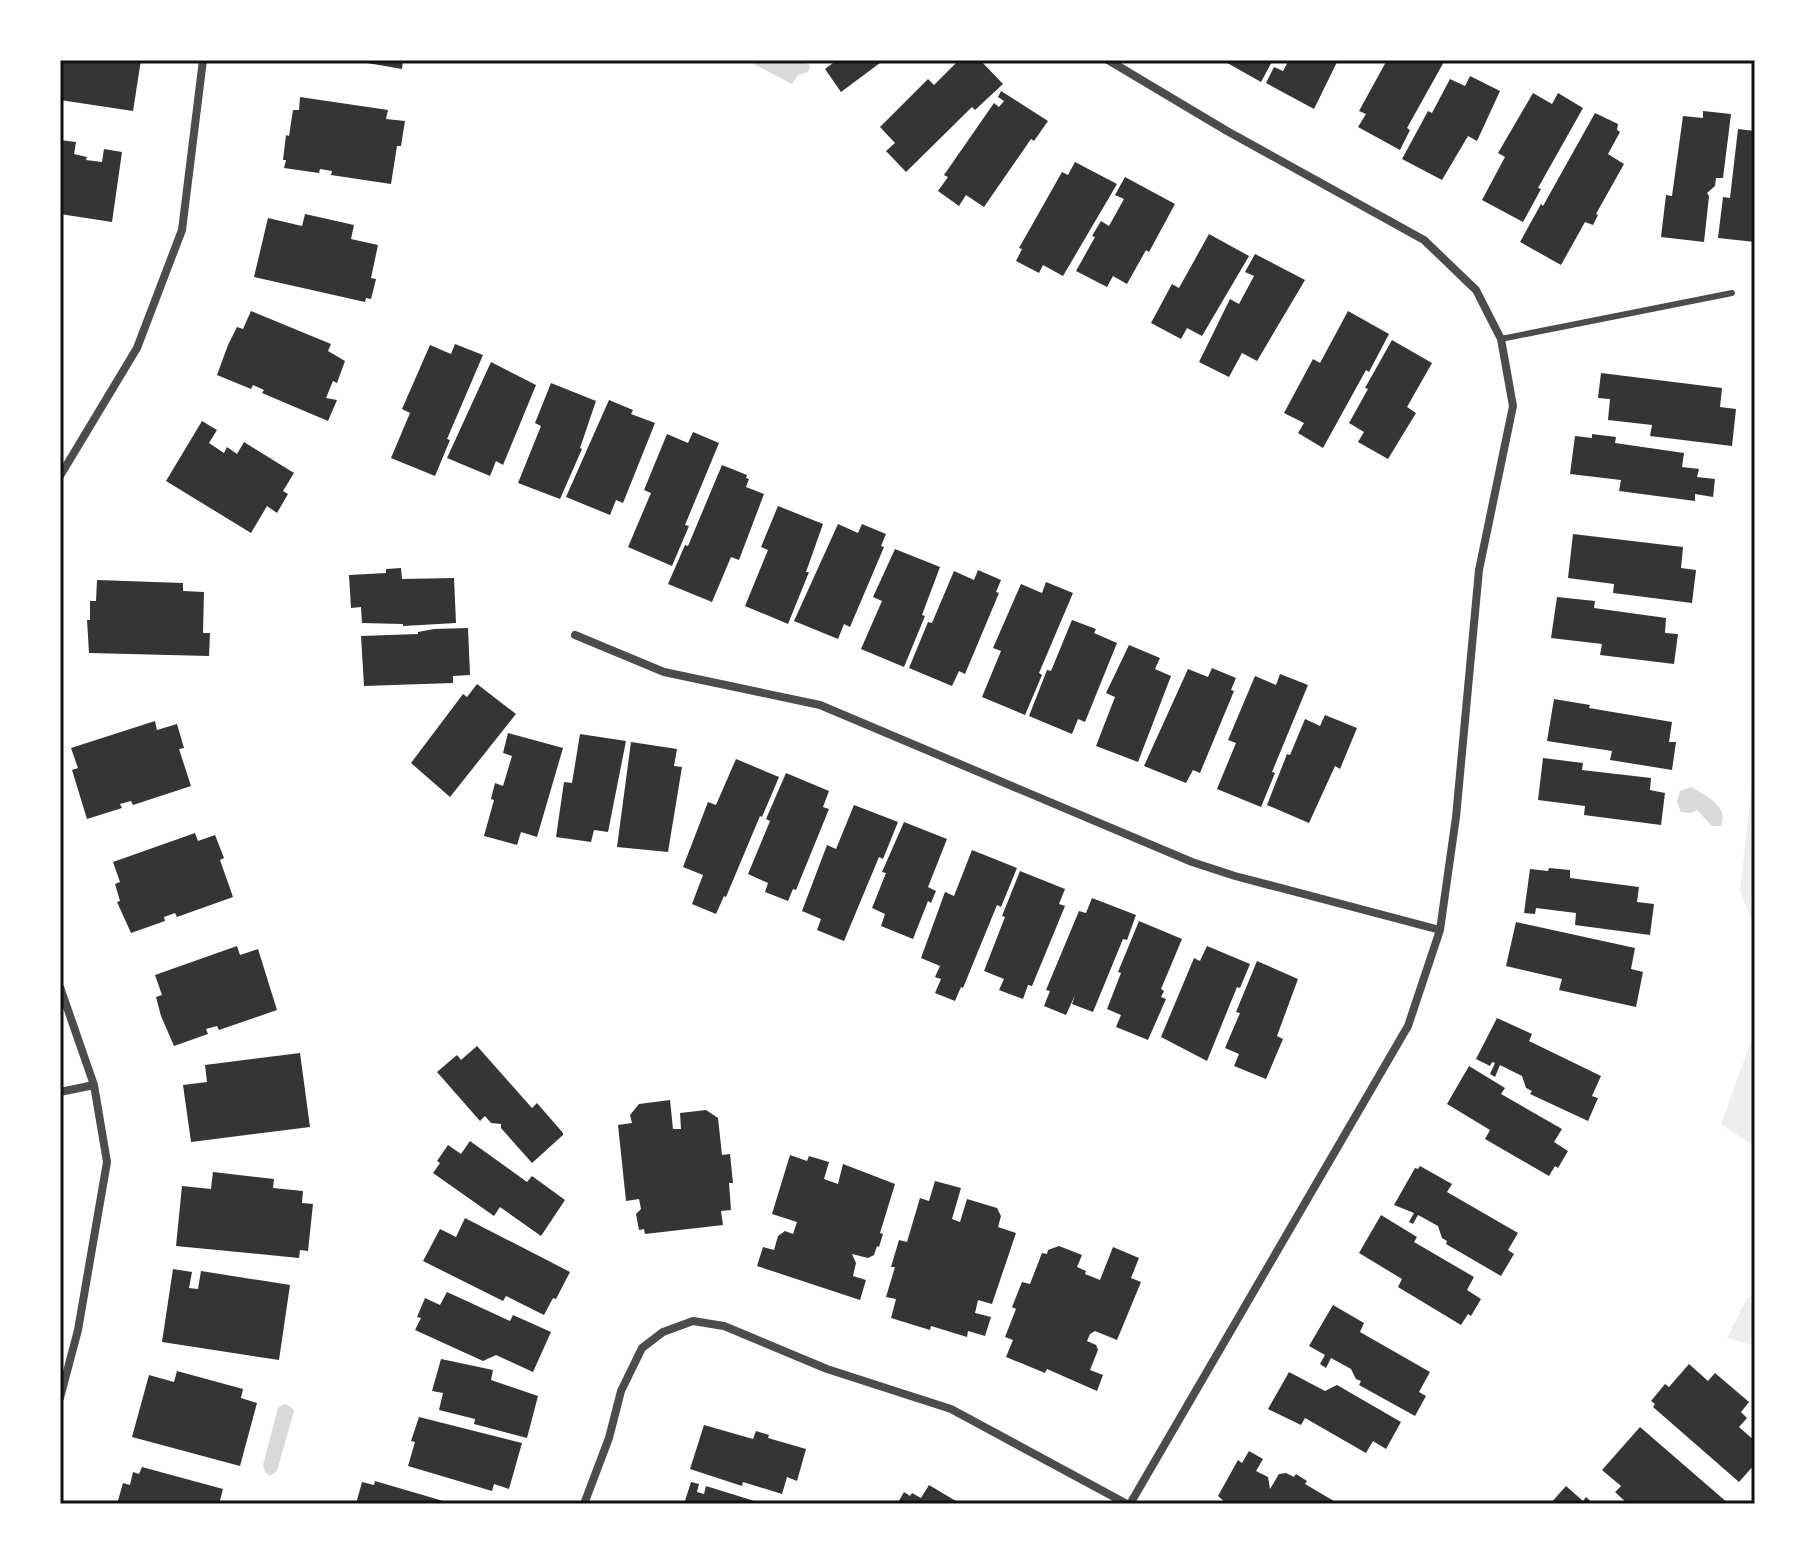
<svg xmlns="http://www.w3.org/2000/svg" width="1815" height="1564" viewBox="0 0 1815 1564" font-family="'PT Sans Narrow',sans-serif">
  <style>
    .green { fill: #eee }
    .water { fill: #d9d9d9 }
    .building { fill: #353535 }
    .lines { fill: none; stroke-linecap: round; stroke-linejoin: round }
    .service { stroke: #4c4c4c; stroke-width: 6 }
    .minor { stroke: #4c4c4c; stroke-width: 8 }
    .neatline { fill: none; stroke: #111; stroke-width: 3 }
  </style>
  <rect width="100%" height="100%" fill="#fff"/>
  <!-- green -->
  <path class="green" d="M1755,756v173l-15,-38z
    M1755,1030v117l-34,-23z
    M1755,1294v52l-28,-8 20,-40z"/>
  <!-- water -->
  <path class="water" d="M753,60h45l12,5 -2,7 -10,3 -6,9 -38,-20z
    M1691,787c15,9 38,19 30,39h-9l-15,-16 -6,3 -10,-1 -4,-10 3,-11z
    M284,1404l6,2 4,5 -17,60 -7,5 -5,-4 -2,-7 15,-57z"/>
  <!-- building -->
  <path class="building" d="M60,60h81l-8,51 -73,-11z
    M350,60h53l-1,9z
    M837,60h47l-43,32 -16,-23z
    M959,60h21l23,24 -28,26 -3,-3 -66,65 -20,-21 9,-8 -15,-16 48,-48 6,6z
    M1222,60h51l-12,22z
    M1289,60h49l-24,49 -48,-26 8,-16 9,4z
    M1387,60h58l-38,68 3,2 -10,20 -42,-23 8,-13 -7,-3z
    M1470,76l30,15 -23,50 -9,-5 -26,44 -40,-21 26,-48 4,2 18,-34 15,7z
    M1001,91l47,30 -14,20 -3,-2 -47,68 -18,-12 -7,11 -21,-15 10,-14 -4,-2 50,-72 5,4 5,-6 -6,-4z
    M1533,93l19,11 6,-11 25,15 -45,80 3,1 -18,33 -41,-22 23,-43 -7,-4z
    M300,97l88,13 -2,9 19,2 -4,25h-4l-6,38 -60,-9 1,-4 -12,-2 -1,4 -35,-5 2,-8h-3l3,-25 3,1 4,-26h6z
    M1703,111l28,3 -8,64h-7l-1,8 -8,7 2,3 -5,46 -43,-5 5,-42 6,1 11,-80 20,2z
    M1595,113l23,11 -1,6 3,2 -12,22 16,10 -28,50 2,1 -5,10 -8,-3 -24,43 -41,-23 21,-38 2,2z
    M1738,129l17,2v111l-37,-4 5,-41 7,1z
    M60,140l16,2 -2,12 13,3 -1,3 16,2 2,-13 18,3 -10,70 -52,-8z
    M1075,162l42,22 -54,92 -20,-11 -4,8 -23,-12 6,-12 -3,-1 43,-76 6,3z
    M1125,177l50,27 -26,48 -3,-2 -19,34 -14,-8 -6,11 -31,-16 19,-34 -3,-1 9,-15 8,5 15,-27 -9,-4z
    M305,214l49,11 -3,14 27,6 -7,33 5,1 -5,20 -5,-1 -1,4 -111,-25 14,-59 34,8z
    M1209,234l40,22 -47,80 -15,-8 -6,11 -30,-16 21,-39 7,4z
    M1255,254l50,26 -48,81 -15,-8 -13,24 -30,-15 31,-63 9,5 15,-28 -9,-4z
    M251,311l80,33 -3,7 17,10 -8,22 -4,-2 -7,17 11,2 -9,21 -66,-28 2,-3 -11,-5 -2,4 -34,-14 11,-30 9,-18 6,2z
    M1348,311l41,23 -20,38 -3,-2 -43,78 -25,-15 6,-10 -20,-10 29,-54 7,4z
    M1392,340l40,23 -25,44 9,6 -28,46 -30,-17 6,-10 -15,-9 19,-34 -3,-1z
    M455,344l28,11 -36,84 3,1 -15,36 -44,-18 19,-45 -8,-4 28,-64 21,9z
    M491,362l45,23 -33,80 -7,-4 -6,15 -43,-18z
    M1601,373l121,15 -2,19 16,2 -4,37 -82,-10 2,-11 -44,-5 2,-21 -12,-1z
    M551,383l45,18 -16,47 2,1 -22,50 -42,-16 23,-57 -6,-3z
    M609,400l24,10 -2,4 24,9 -32,80 -7,-3 -6,15 -44,-18z
    M202,421l15,9 -8,13 15,10 3,-6 10,7 7,-12 50,31 -11,18 5,3 -11,19 -10,-7 -16,27 -85,-52z
    M693,432l26,11 -34,82 4,1 -17,40 -44,-19 23,-54 -7,-3 23,-56 21,9z
    M1592,434l24,3 -1,6 69,10 -2,14 17,2 -2,8 18,2 -2,18 -18,-3v7l-76,-10 2,-11 -51,-6 5,-38 17,2z
    M722,465l25,10 -1,3 3,1 -3,8 18,7 -25,66 -8,-3 -19,45 -44,-18 17,-39 3,1z
    M778,506l45,18 -17,48h3l-21,52 -43,-18 23,-56 -7,-3z
    M838,524l20,9 4,-9 24,10 -5,12 3,1 -34,80 -6,-3 -6,15 -44,-18z
    M1573,534l110,13 -2,21 15,2 -4,33 -79,-10 1,-9 -46,-6z
    M895,549l45,18 -18,48 3,1 -21,51 -43,-18 21,-48 -9,-4z
    M401,568l1,11 52,-1 2,45 -53,3v-2l-41,-1 -1,-16 -10,1 -2,-33 37,-2v-4z
    M978,570l23,10 -5,12 3,1 -34,81 -6,-3 -7,15 -43,-18 19,-46 4,1 22,-52 20,9z
    M97,580l86,3v8l21,1 -1,41h7l-1,23 -120,-3 -2,-33h3v-19h6z
    M1046,582l27,11 -34,80 3,2 -17,40 -43,-18 19,-46 -8,-3 28,-64 21,9z
    M1557,597l38,4 -1,7 72,10 -1,15 13,1 -4,30 -74,-9 2,-11 -51,-6z
    M1072,620l24,9 -2,4 23,10 -32,79 -7,-3 -6,15 -43,-18 18,-46 4,1z
    M468,628l2,47 -17,1v7l-89,3 -3,-50 57,-2v-2l16,-3z
    M1129,645l31,13 -5,11 16,7 -33,86 -42,-16 19,-49 -9,-4z
    M1212,668l24,10 -5,12 3,1 -34,82 -7,-3 -7,13 -42,-17 44,-97 20,8z
    M1280,674l28,11 -36,87 3,1 -14,34 -44,-18 19,-46 -8,-3 27,-64 21,9z
    M477,684l39,30 -66,83 -39,-34 52,-69 4,3z
    M1554,699l36,6 -1,3 83,14 -3,20h7l-4,28 -62,-10 2,-9 -65,-10z
    M1325,715l32,13 -17,41 -5,-3 -26,57 -42,-18 20,-51 3,1 15,-36 15,7z
    M155,721l2,9 20,-6 7,24 -5,1 12,37 -58,19 -2,-4 -11,3 2,4 -35,11 -15,-49 6,-2 -7,-20z
    M508,733l55,15 -26,89 -16,-5 -4,13 -33,-9 10,-36 -3,-1 4,-16 8,3 9,-30 -9,-3z
    M580,734l46,7 -18,91 -14,-2 -3,12 -35,-5 8,-55 8,1z
    M631,742l46,7 -3,17 8,1 -14,85 -51,-5z
    M1543,758l40,5 -1,7 69,8 -1,12 15,3 -4,32 -77,-10 1,-9 -47,-6z
    M736,759l43,18 -17,40 -2,-1 -34,81 -2,-1 -8,18 -24,-10 11,-29 -20,-8 25,-65 8,3z
    M786,773l43,18 -6,16 6,2 -33,81 -3,-1 -5,12 -23,-9 3,-9 -20,-9 22,-53 -4,-2z
    M854,805l44,17 -15,37 -4,-2 -35,84 -27,-11 4,-11 -19,-8 25,-66 9,4z
    M904,822l43,17 -19,48 8,4 -5,12 -3,-2 -15,38 -32,-13 4,-12 -13,-6 14,-35 -4,-1z
    M195,833l3,8 17,-6 9,23 -4,2 13,37 -56,20 -2,-4 -11,4 1,4 -34,12 -14,-31 3,-1 -5,-17 5,-2 -7,-20z
    M972,850l45,18 -16,39 -4,-2 -34,83 -2,-1 -6,14 -20,-8 6,-14 -6,-2 5,-11 -19,-8 24,-66 9,4z
    M1549,868l21,2v8l69,9 -2,15 17,2 -4,31 -75,-10 1,-12 -40,-5 -1,6 -11,-1 6,-44 18,2z
    M1020,871l45,18 -6,15 6,2 -33,80 -4,-1 -5,14 -24,-9 5,-11 -20,-8 21,-54 -3,-1z
    M1092,898l44,17 -9,25 -4,-1 -30,73 -21,-8 3,-9 -9,20 -22,-9 6,-15 -4,-1 33,-79 7,2z
    M1139,921l43,18 -21,50 3,2 -3,6 5,2 -18,41 -32,-13 5,-12 -14,-6 14,-36 -3,-1z
    M1516,922l119,26 -4,21 12,3 -7,35 -77,-17 3,-11 -56,-13z
    M237,946l3,9 18,-6 19,61 -58,20 -2,-4 -11,3 2,5 -34,12 -13,-30 -5,-19 6,-2 -7,-20z
    M1207,946l43,18 -10,24 -3,-1 -30,74 -46,-24 33,-79 6,3z
    M1257,961l41,18 -21,57 6,3 -17,40 -32,-13 5,-12 -14,-6 15,-35 -4,-1z
    M1497,1018l35,16 -3,7 72,35 -9,20 6,2 -10,23 -58,-27 2,-3 -6,-3 -4,-12 -22,-11 -5,12 -5,-3 5,-11 -3,-1 -2,4 -14,-7z
    M477,1046l55,62 5,-5 26,30v2l-31,28 -31,-35v-4l-10,-1 -6,-7 -5,5 -43,-49 20,-17 4,5z
    M300,1053l10,74 -119,15 -8,-57 24,-3 -2,-17z
    M1469,1066l36,22 -4,6 61,35 -8,13 14,9 -10,17 -3,-2 -6,10 -64,-37 5,-9 -43,-26z
    M670,1100l3,29h8l-1,-16 26,-3 12,8 4,37 8,-1 3,29h-4l2,27 -10,1 2,14 -78,9 -1,-5 -5,1 -3,-16 5,-5 -2,-10 -13,2 -8,-76 14,-2 -2,-8 9,-11z
    M470,1141l57,41 5,-6 33,24 -24,36 -41,-29 -6,9 -61,-43 7,-10 -3,-2 11,-16 13,9z
    M790,1155l17,6 2,-5 20,6 -5,17 14,5 5,-20 52,20 -15,49 3,1 -4,13 -2,-1 -3,9 -6,3 -16,-4 4,9 -3,13 13,4 -6,20 -103,-34 6,-19 11,3 4,-14 7,-5 8,3 4,-12 -25,-8z
    M1420,1166l32,18 -5,8 71,41 -10,17 6,4 -13,22 -55,-32 1,-3 -5,-3 -4,-12 -20,-11 -5,9 -4,-2 5,-9 -20,-8 21,-37 3,1z
    M213,1172l61,7 -1,9 30,3 -1,12 11,1 -5,47 -8,-1 -1,8 -123,-12 6,-60 29,3z
    M935,1181l26,7 -9,31 8,3 7,-23 30,9 4,8 -3,11 18,6 -24,71 -14,-4 -3,13 16,4 -6,19 -17,-5 -1,6 -36,-11 -1,4 -39,-12 5,-19 -10,-2 9,-30h-4l8,-27 8,2 13,-44 9,3z
    M1381,1215l36,22 -3,5 60,35 -7,13 14,9 -10,17 -3,-2 -7,11 -63,-38 4,-8 -43,-26z
    M465,1218l105,54 -14,27 -3,-1 -9,17 -38,-19 -3,5 -80,-40 17,-32 16,8z
    M1059,1246l23,9 -5,12 9,4 -1,3 15,6 13,-33 26,11 -8,20 10,4 -24,58 -22,-9 -5,3 -3,7 9,4 2,5 -8,20 13,5 -6,16 -50,-22 -2,4 -39,-16 7,-17 -8,-3 11,-28 -4,-2 10,-25 8,2 12,-31 5,1 1,-4z
    M173,1269l19,3 -3,16 9,1 3,-18 89,14 -11,75 -117,-18z
    M447,1292l63,29 3,-6 38,17 -18,40 -37,-17 -13,6 -68,-31 6,-12 -4,-1 8,-19 15,7z
    M1333,1305l31,18 -4,9 70,40 -11,20 7,4 -11,20 -56,-31 2,-4 -5,-2 -5,-10 -20,-11 -5,10 -6,-4 5,-9 -16,-9z
    M441,1359l52,11 -2,10 47,16 -11,42 -53,-14 1,-5 -36,-9 4,-17 -11,-2z
    M1689,1364l19,17 7,-8 34,29 -8,10 6,6 -8,9 16,14v23l-16,18 -86,-75 2,-3 -4,-3 14,-17 4,3z
    M177,1371l66,18 -2,9 16,5 -17,63 -108,-29 17,-62 25,7z
    M1289,1372l36,19 12,-6 64,37 -15,27 -13,-8 -7,12 -61,-35 -4,7 -33,-16z
    M419,1417l103,26 -13,46 -15,-5 -2,7 -84,-25 7,-24 -4,-1z
    M704,1425l49,14 3,-8 13,4 -1,3 38,11 -9,32 -10,-4 -5,17 -39,-12 -1,4 -52,-17z
    M1640,1427l89,77h-101l-13,-12 6,-6 -19,-16z
    M1249,1451l14,8 -7,12 12,6 2,12 9,-15 7,-1 8,4 2,-3 11,7 -2,3 34,20h-112l-9,-8 20,-36 4,3z
    M142,1467l81,22 -4,15h-102l6,-21 7,2 3,-13 6,2z
    M375,1481l75,22v1h-94l6,-22 12,3z
    M691,1482l8,2 -2,8 7,2 2,-8 58,18h-80z
    M929,1485l32,19h-64l7,-12 6,4 2,-3 9,5z
    M1566,1486l17,15 3,-4 8,7h-44z"/>
  <g class="lines">
    <!-- service -->
    <path class="service" d="M1501,339l231,-46"/>
    <!-- minor -->
    <path class="minor" d="M1108,60l119,71 197,109 52,50 25,49 12,67 -34,164 -23,247 -16,113 -32,96 -278,478
      M60,476l77,-128 45,-118 21,-170
      M575,635l89,37 156,33 372,157 43,14 205,54
      M60,987l34,98 13,77 -29,168 -18,68
      M60,1092l34,-7
      M584,1504l25,-66 12,-47 21,-43 21,-16 30,-11 31,5 103,43 124,40 176,95"/>
  </g>
  <!-- border -->
  <rect width="1815" height="1564" fill="none" stroke="#ffffff" stroke-width="124"/>
  <rect x="62" y="62" width="1691" height="1440" class="neatline"/>
</svg>
